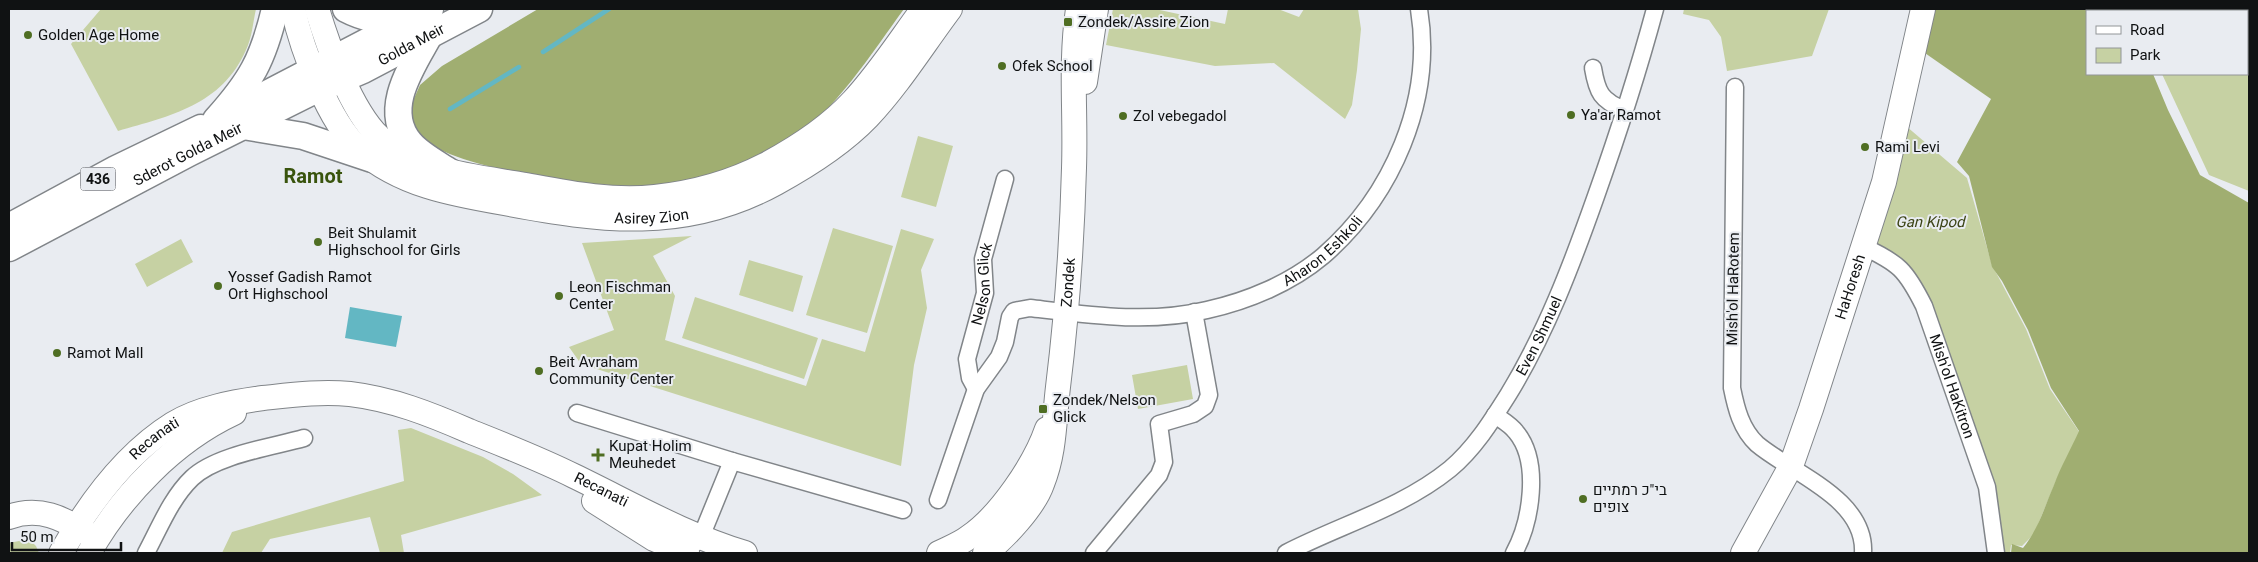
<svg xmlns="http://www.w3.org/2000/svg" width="2258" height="562" viewBox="0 0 2258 562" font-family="Georgia,Heebo,serif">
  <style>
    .green { fill: #c6d1a3 }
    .forest { fill: #a0ae71 }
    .water { fill: #63b7c3 }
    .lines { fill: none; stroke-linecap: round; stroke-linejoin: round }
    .stream { stroke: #63b7c3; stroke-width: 4.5 }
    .street-casing { stroke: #818589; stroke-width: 19 }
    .secondary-casing { stroke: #818589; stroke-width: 26 }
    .primary-casing { stroke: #818589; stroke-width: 29 }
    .street { stroke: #fff; stroke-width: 16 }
    .secondary { stroke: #fff; stroke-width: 24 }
    .primary { stroke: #fff; stroke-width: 26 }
    .poi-dot { fill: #4f6e23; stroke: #e9ecf1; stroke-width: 2 }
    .labels { text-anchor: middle; stroke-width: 4; stroke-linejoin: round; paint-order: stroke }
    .shield { fill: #e9ecf1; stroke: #515356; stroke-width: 1 }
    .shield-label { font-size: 14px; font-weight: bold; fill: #101213 }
    .poi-label { font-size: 15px; fill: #101213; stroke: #e9ecf1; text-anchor: start }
    .street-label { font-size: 15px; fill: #101213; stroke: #e9ecf1 }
    .park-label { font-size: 15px; font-style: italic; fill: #3d4517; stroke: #e9ecf1 }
    .district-label { font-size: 20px; font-weight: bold; fill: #39540d; stroke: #e9ecf1 }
  </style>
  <rect width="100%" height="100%" fill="#e9ecf1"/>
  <!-- green -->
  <path class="green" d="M101,9h155c-3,13 -4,29 -10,41 -24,55 -76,66 -128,81l-47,-87z
    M1113,9h42l70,15 3,-15h50l21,8 5,-8h54l3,20 -4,41 -5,35 -7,14 -71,-56 -59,3 -109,-21z
    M1684,9h145l-17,47 -85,15 -6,-34 -12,-17 -26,-6z
    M2142,9h107v182l-40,-16 -47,-101h85v-63h-104z
    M1906,126l61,52 25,87 34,64 24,60 30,44 -24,48 -22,53 -12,12 -11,-1 -1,8h-11l-73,-258 -18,-29 -33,-24z
    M918,136l35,10 -17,61 -35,-10z
    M833,228l60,18 -26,87 -61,-18z
    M901,229l33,10 -13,31 6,38 -13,57 -13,101 -320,-102 -12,-17 45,-17 -32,-87 110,-7 -39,20 22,40 -10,44 141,46 16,-47 43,13z
    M181,239l12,23 -46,25 -12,-23z
    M749,260l54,16 -10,36 -54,-17z
    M695,297l123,41 -14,41 -122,-41z
    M1187,365l6,34 -55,10 -6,-34z
    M411,428l72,29 30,17 29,21 -141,40 3,18h-24l-10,-36 -100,22 -9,14h-39l10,-21 172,-51 -6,-51z
    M29,539l7,7 3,7h-30v-10z"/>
  <!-- forest -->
  <path class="forest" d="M538,9h366c-31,42 -71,106 -117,133 -24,15 -70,34 -98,39 -25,5 -53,6 -79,4 -42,-2 -174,-20 -197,-55 -3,-5 -4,-13 -5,-18l12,-27 22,-19z
    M1931,9h203l1,2h-48v63h66l15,36 32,65 49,28v350h-238l1,-9 11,4c16,-20 21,-40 31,-63 7,-19 17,-36 25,-54l-28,-43 -23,-58 -26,-49 -10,-14 -23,-91 -12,-14 34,-63 -69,-48z"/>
  <!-- water -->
  <path class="water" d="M350,307l52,9 -6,31 -51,-9z"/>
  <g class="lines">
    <!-- stream -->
    <path class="stream" d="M543,52l66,-43
      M450,109l69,-42"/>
    <defs>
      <g id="street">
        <path d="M1593,68c4,24 8,33 32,42"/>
        <path d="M1735,87l-3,301c4,20 9,41 25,56 34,29 109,54 106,109"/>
        <path id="s1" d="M1862,246c37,17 44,24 62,60l63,181 9,66"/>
        <path id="s2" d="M976,389l-6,-11 -3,-19 18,-66 -2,-34 22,-80"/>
        <path d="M577,413l155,48 171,49"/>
        <path d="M1495,415c7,5 16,10 21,17 25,30 15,90 -2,121"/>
        <path id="s3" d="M938,500l38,-111 23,-32 6,-15 5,-25 4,-6 16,-3c59,7 119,16 177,2 41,-9 84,-27 116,-54 69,-60 111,-155 96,-247"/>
        <path d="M693,545l8,-8 31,-76"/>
        <path d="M146,553c13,-24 25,-55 46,-75 24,-23 80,-31 112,-40"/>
        <path d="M1094,553l65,-78 5,-13 -5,-38 34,-10 12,-8 4,-11 -15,-83"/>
        <path id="s4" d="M1286,553c54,-28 116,-45 164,-84 24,-20 41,-47 58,-74 38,-62 64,-131 88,-199 22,-62 42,-124 59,-187"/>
      </g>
      <g id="secondary">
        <path id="s5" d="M293,9c9,40 35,112 66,140 41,36 93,45 145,54 96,18 181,30 272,-20 33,-18 66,-39 92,-66 31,-33 55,-72 82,-108"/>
        <path d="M317,9c11,37 34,101 62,128 37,34 93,39 141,47 44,8 89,18 135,13 37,-4 77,-15 110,-32 32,-17 64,-38 88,-64 26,-28 47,-61 70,-92"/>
        <path d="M1085,82l11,-73"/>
        <path d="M594,501l60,38 33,14"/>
        <path d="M9,517c30,-11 54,1 79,17"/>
        <path id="s6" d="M61,553c27,-48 64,-99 112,-129 26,-16 61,-22 90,-26 28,-3 58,-7 87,-4 42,5 80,20 119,37 35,14 71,28 105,45 56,27 111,59 171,77"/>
        <path d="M89,553c32,-57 85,-112 145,-140"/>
        <path d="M939,553c10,-5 21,-9 30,-16 31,-21 66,-73 78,-108"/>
        <path id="s7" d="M985,553c19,-14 49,-46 57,-69 13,-32 12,-64 16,-97 9,-73 14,-146 16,-219 2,-56 -4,-103 4,-159"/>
        <path id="s8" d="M1743,553l48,-87 20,-57 73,-227 39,-173"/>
      </g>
      <g id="primary">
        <path d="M346,9c19,10 38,13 59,13"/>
        <path d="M430,34c-17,31 -49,75 -20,109 10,12 26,20 40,29"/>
        <path d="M236,110l194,-101"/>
        <path d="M216,120c35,-39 47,-60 59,-111"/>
        <path d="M243,126l60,10 69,23"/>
        <path d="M9,227l107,-58 85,-41"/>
        <path id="s9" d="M9,248l180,-95 118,-59 56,-24 116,-61"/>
      </g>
    </defs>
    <!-- street casing -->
    <use href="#street" class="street-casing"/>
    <!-- secondary casing -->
    <use href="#secondary" class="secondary-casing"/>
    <!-- primary casing -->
    <use href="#primary" class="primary-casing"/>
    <!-- street -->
    <use href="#street" class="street"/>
    <!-- secondary -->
    <use href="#secondary" class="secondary"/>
    <!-- primary -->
    <use href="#primary" class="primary"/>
  </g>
  <!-- markers -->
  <g class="poi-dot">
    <rect x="1063" y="17" width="10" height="10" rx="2.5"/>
    <circle cx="28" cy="35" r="5"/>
    <circle cx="1002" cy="66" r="5"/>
    <circle cx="1571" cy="115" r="5"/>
    <circle cx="1123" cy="116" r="5"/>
    <circle cx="1865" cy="147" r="5"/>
    <circle cx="318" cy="242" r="5"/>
    <circle cx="218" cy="286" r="5"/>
    <circle cx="559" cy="296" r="5"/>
    <circle cx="57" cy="353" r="5"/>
    <circle cx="539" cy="371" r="5"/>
    <rect x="1038" y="404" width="10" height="10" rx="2.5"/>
    <path d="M595.5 447.5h5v5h5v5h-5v5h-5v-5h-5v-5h5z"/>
    <circle cx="1583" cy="499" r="5"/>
  </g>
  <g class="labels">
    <!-- shield labels -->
    <rect class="shield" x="80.5" y="167.5" width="35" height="23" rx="4"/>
    <g class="shield-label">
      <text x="98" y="184">436</text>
    </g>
    <!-- poi labels -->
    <g class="poi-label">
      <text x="1078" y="27">Zondek/Assire Zion</text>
      <text x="38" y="40">Golden Age Home</text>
      <text x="1012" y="71">Ofek School</text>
      <text x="1581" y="120">Ya'ar Ramot</text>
      <text x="1133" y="121">Zol vebegadol</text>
      <text x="1875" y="152">Rami Levi</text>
      <text x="328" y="238">Beit Shulamit<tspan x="328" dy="17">Highschool for Girls</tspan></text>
      <text x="228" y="282">Yossef Gadish Ramot<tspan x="228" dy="17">Ort Highschool</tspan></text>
      <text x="569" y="292">Leon Fischman<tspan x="569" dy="17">Center</tspan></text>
      <text x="67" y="358">Ramot Mall</text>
      <text x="549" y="367">Beit Avraham<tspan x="549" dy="17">Community Center</tspan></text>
      <text x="1053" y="405">Zondek/Nelson<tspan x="1053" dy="17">Glick</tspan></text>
      <text x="609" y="451">Kupat Holim<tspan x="609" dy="17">Meuhedet</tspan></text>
      <text x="1593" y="495">בי"כ רמתיים<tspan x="1593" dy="17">צופים</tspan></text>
    </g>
    <!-- street labels -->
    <g class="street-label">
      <text dy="5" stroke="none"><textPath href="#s9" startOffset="451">Golda Meir</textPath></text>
      <text dy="5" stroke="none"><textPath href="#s9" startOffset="202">Sderot Golda Meir</textPath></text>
      <text dy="5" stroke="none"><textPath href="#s5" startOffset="462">Asirey Zion</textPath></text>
      <text dy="5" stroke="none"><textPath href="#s3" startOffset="532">Aharon Eshkoli</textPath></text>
      <text dy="5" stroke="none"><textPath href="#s7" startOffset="294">Zondek</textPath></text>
      <text dy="5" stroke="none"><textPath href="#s2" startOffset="109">Nelson Glick</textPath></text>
      <text dy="5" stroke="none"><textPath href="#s8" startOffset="288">HaHoresh</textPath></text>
      <text transform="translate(1733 289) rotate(-89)" y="5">Mish'ol HaRotem</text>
      <text dy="5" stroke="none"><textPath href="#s4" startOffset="346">Even Shmuel</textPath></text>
      <text dy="5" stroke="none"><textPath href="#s1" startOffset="174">Mish'ol HaKitron</textPath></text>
      <text dy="5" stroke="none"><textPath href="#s6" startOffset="149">Recanati</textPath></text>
      <text dy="5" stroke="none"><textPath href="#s6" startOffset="624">Recanati</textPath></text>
    </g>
    <!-- park labels -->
    <g class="park-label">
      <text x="1930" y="227">Gan Kipod</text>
    </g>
    <!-- district labels -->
    <g class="district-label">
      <text x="313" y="183">Ramot</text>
    </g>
  </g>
  <!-- border -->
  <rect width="2258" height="562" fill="none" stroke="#101213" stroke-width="20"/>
  <!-- legend -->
  <rect x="2086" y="10" width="162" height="65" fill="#e9ecf1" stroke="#929598"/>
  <rect x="2096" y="26" width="25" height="8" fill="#ffffff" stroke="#929598"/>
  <text x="2130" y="35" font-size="15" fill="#101213">Road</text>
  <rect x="2096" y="48" width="25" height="15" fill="#c6d1a3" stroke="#929598"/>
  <text x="2130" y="60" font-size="15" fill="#101213">Park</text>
  <!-- scale -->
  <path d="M12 542v8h109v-8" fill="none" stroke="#101213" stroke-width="2.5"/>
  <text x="20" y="542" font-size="15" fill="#101213" stroke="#e9ecf1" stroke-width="4" paint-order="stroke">50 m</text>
</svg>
